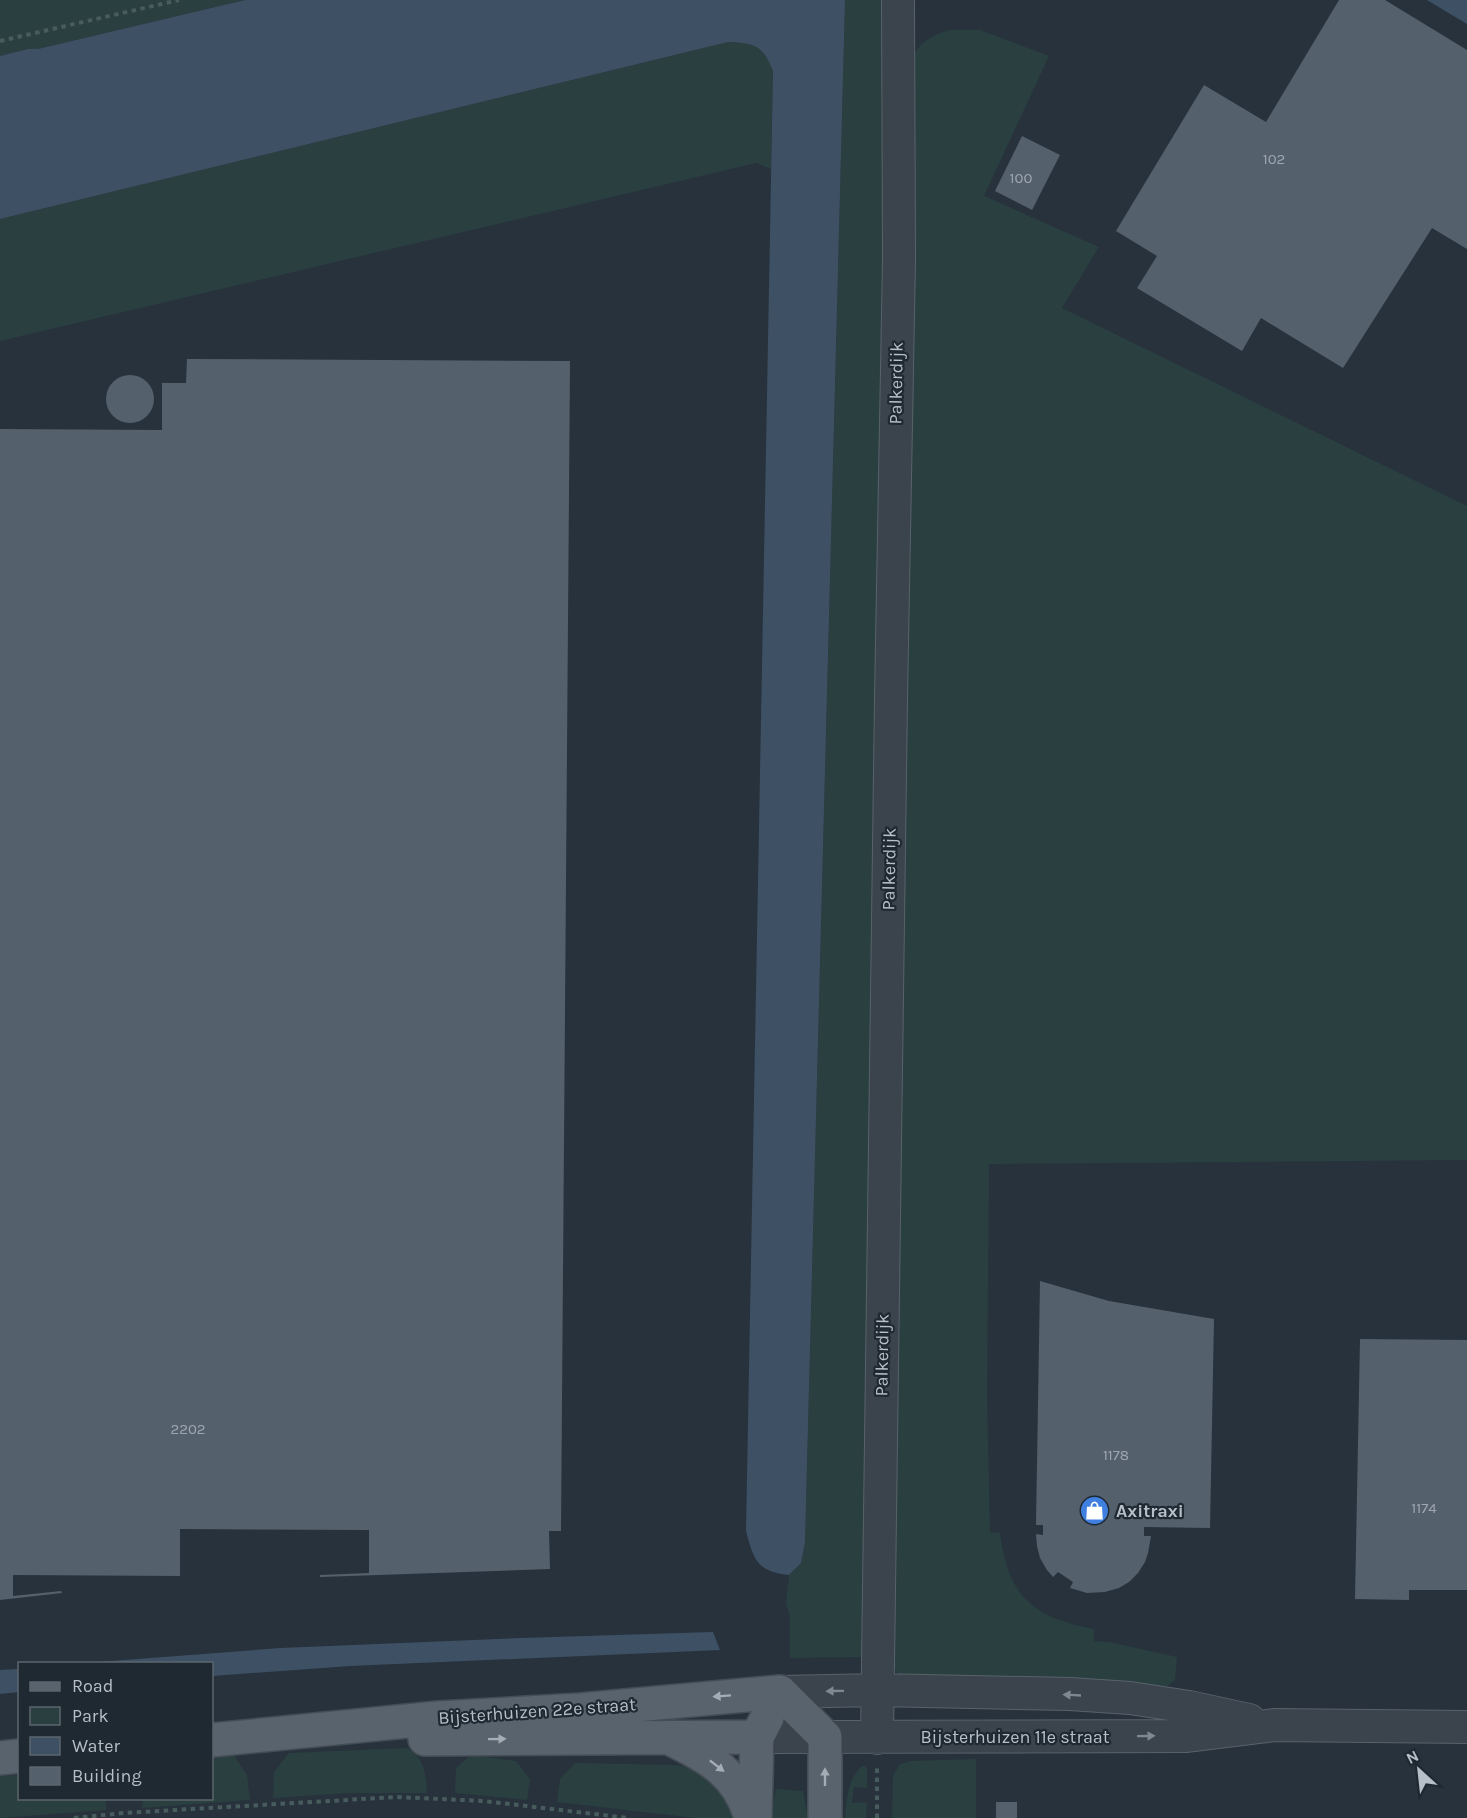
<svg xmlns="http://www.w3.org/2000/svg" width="1467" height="1818" viewBox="0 0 1467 1818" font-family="Karla,sans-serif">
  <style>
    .green { fill: #2a3f3f }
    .water { fill: #3e5164 }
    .building { fill: #55606d }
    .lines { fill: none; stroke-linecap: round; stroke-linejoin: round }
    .minor-casing { stroke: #59626b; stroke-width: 34 }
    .major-casing { stroke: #444d56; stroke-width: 36 }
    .path { stroke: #495c5d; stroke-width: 4; stroke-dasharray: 4.5 4.5; stroke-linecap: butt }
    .minor { stroke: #3b444d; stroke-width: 32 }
    .major { stroke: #59636d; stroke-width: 33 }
    .oneway { fill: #7f8891 }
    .oneway2 { fill: #a4adb6 }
    .labels { text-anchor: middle; stroke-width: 4.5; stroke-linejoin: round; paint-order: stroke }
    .number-label { font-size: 15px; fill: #9ea7b1 }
    .street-label { font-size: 18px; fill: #b7bfc8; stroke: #1f2932 }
    .poi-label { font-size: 18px; font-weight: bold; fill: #b7bfc8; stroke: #1f2932; text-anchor: start }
  </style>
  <rect width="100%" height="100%" fill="#27323d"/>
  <!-- green -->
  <path class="green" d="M0,0h245l-207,49h-10l-28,7z
    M845,0h45l-27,1657 -73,1v-42l-4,-12 3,-29 12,-12 4,-21z
    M950,30h30l69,26 -65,140 115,51 -37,61 405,198v654l-478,4 -2,234 3,134 10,1c8,63 32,84 94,96v12l15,1 68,15 -2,23 -15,12 -256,-14 -7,-5 -6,-8 20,-1604c9,-20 19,-25 39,-31z
    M728,42c27,1 35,3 45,29l-2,98 -15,-6 -756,178v-122z
    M406,1748c19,9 20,27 21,45h-79l-75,5 1,-26 15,-19z
    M234,1755l13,20 3,25 -108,8 1,-9 69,-1v-41z
    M471,1755l45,6 14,18 -3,21 -72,-7 1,-25z
    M976,1759v59h-84l1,-42 7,-12 11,-3z
    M575,1763l103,2c33,9 42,25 59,53h-42l-138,-16 3,-23z
    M862,1766h3l2,3v19l-13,-1 -2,16 15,-1 -1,16h-21c2,-19 2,-38 17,-52z
    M19,1775l1,23 86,1v11l-106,8v-42z
    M776,1789l27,2 5,27h-38z"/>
  <!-- water -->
  <path class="water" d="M245,0h600l-40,1542 -4,21 -12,12c-33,-4 -35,-15 -43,-44l27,-1460c-10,-26 -19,-28 -45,-29l-728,177v-163l28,-7h10z
    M1427,0h40v24z
    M713,1632l7,18 -370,16 -138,10v-12l-127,-1 196,-15 240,-10z
    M19,1669v23l-19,2v-24z"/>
  <!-- building -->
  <path class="building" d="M1339,0h46l82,50v199l-35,-21 -89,140 -82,-50 -19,33 -105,-63 20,-32 -41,-25 88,-146 62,37z
    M1022,136l38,19 -28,55 -37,-19z
    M187,359l383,2 -9,1170h-12l1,38 -230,8v-2l49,-2v-43l-189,-1v47l-167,-1v21l48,-5 1,2 -62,7v-1171l162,1v-47h24z
    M106 399a24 24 0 1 1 48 0a24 24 0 1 1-48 0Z
    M1040,1281l69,20 105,18 -4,209 -66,-1v9h7l-3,17 -3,9 -7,11 -9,9 -10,6 -14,4 -18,1 -17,-5 3,-6 -15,-10 -5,5 -6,-7 -7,-12 -3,-12 -1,-12 7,1v-10h-7z
    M1360,1339l107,1v250h-58v10l-54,-1z
    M996,1802h21v16h-21z"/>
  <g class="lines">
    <defs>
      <path id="minor" d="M780,1692l98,-2 192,4 60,4 59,9 60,13
        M757,1737l430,-1 87,-11 193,2
        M877,1738l14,-1040 8,-439 -1,-259"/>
      <path id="major" d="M780,1692l45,45v81
        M425,1739l332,-2
        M671,1739c39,19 68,35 80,79
        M212,1740l226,-22 142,-8 200,-18
        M0,1758l20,-2
        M755,1818l2,-81 10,-19"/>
    </defs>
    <!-- minor casing -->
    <use href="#minor" class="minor-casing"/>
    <!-- major casing -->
    <use href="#major" class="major-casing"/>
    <!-- path -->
    <path class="path" d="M0,41l179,-41
      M74,1818l50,-5 273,-16 87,4 144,17
      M877,1818v-50"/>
    <!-- minor -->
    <use href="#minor" class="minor"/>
    <!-- major -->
    <use href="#major" class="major"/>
  </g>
  <!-- one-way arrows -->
  <defs><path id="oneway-solid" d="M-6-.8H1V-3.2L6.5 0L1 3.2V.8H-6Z" transform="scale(1.5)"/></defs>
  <g class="oneway">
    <use href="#oneway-solid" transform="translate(835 1691) rotate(179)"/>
    <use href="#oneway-solid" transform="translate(1072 1695) rotate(-177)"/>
    <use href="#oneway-solid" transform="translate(1146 1736) rotate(-1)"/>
  </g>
  <g class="oneway2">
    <use href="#oneway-solid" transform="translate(722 1696) rotate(176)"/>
    <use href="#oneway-solid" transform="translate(497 1739) rotate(-1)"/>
    <use href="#oneway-solid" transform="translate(717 1766) rotate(38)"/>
    <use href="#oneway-solid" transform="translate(825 1777) rotate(-90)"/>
  </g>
  <!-- icons -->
  <defs>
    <symbol id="shop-disc" viewBox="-11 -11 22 22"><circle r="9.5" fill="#3f7fe0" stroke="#1f2932"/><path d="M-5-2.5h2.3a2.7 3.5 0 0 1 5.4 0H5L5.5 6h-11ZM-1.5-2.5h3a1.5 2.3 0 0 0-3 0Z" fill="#fff"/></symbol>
  </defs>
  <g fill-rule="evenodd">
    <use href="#shop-disc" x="1078" y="1494" width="33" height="33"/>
  </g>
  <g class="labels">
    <!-- number labels -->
    <g class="number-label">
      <text x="1274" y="164">102</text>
      <text x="1021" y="183">100</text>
      <text x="188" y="1434">2202</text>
      <text x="1116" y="1460">1178</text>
      <text x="1424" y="1513">1174</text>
    </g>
    <!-- street labels -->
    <g class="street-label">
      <text transform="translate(896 383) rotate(-89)" y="6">Palkerdijk</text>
      <text transform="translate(889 869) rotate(-89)" y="6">Palkerdijk</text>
      <text transform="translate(882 1355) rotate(-89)" y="6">Palkerdijk</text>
      <text transform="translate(537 1711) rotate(-4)" y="6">Bijsterhuizen 22e straat</text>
      <text x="1015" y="1743">Bijsterhuizen 11e straat</text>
    </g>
    <!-- poi labels -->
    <g class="poi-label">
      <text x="1116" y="1517">Axitraxi</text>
    </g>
  </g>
  <!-- legend -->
  <rect x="18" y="1662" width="195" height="138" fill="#1f2932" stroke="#5c656e" stroke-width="1.5"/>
  <rect x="30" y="1682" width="30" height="9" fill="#59636d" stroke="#5c656e" stroke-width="1.5"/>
  <text x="72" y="1692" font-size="18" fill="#b7bfc8">Road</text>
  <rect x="30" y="1707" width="30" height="18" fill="#2a3f3f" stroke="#5c656e" stroke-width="1.5"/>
  <text x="72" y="1722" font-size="18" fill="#b7bfc8">Park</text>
  <rect x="30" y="1737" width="30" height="18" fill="#3e5164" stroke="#5c656e" stroke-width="1.5"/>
  <text x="72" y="1752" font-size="18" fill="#b7bfc8">Water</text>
  <rect x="30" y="1767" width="30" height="18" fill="#55606d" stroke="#5c656e" stroke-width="1.5"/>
  <text x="72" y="1782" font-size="18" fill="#b7bfc8">Building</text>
  <!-- north arrow -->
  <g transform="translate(1419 1770) rotate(333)" stroke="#1f2932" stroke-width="4.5" paint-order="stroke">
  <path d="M0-4.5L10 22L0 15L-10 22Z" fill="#b7bfc8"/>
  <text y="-9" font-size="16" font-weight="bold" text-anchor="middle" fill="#b7bfc8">N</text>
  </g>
</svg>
